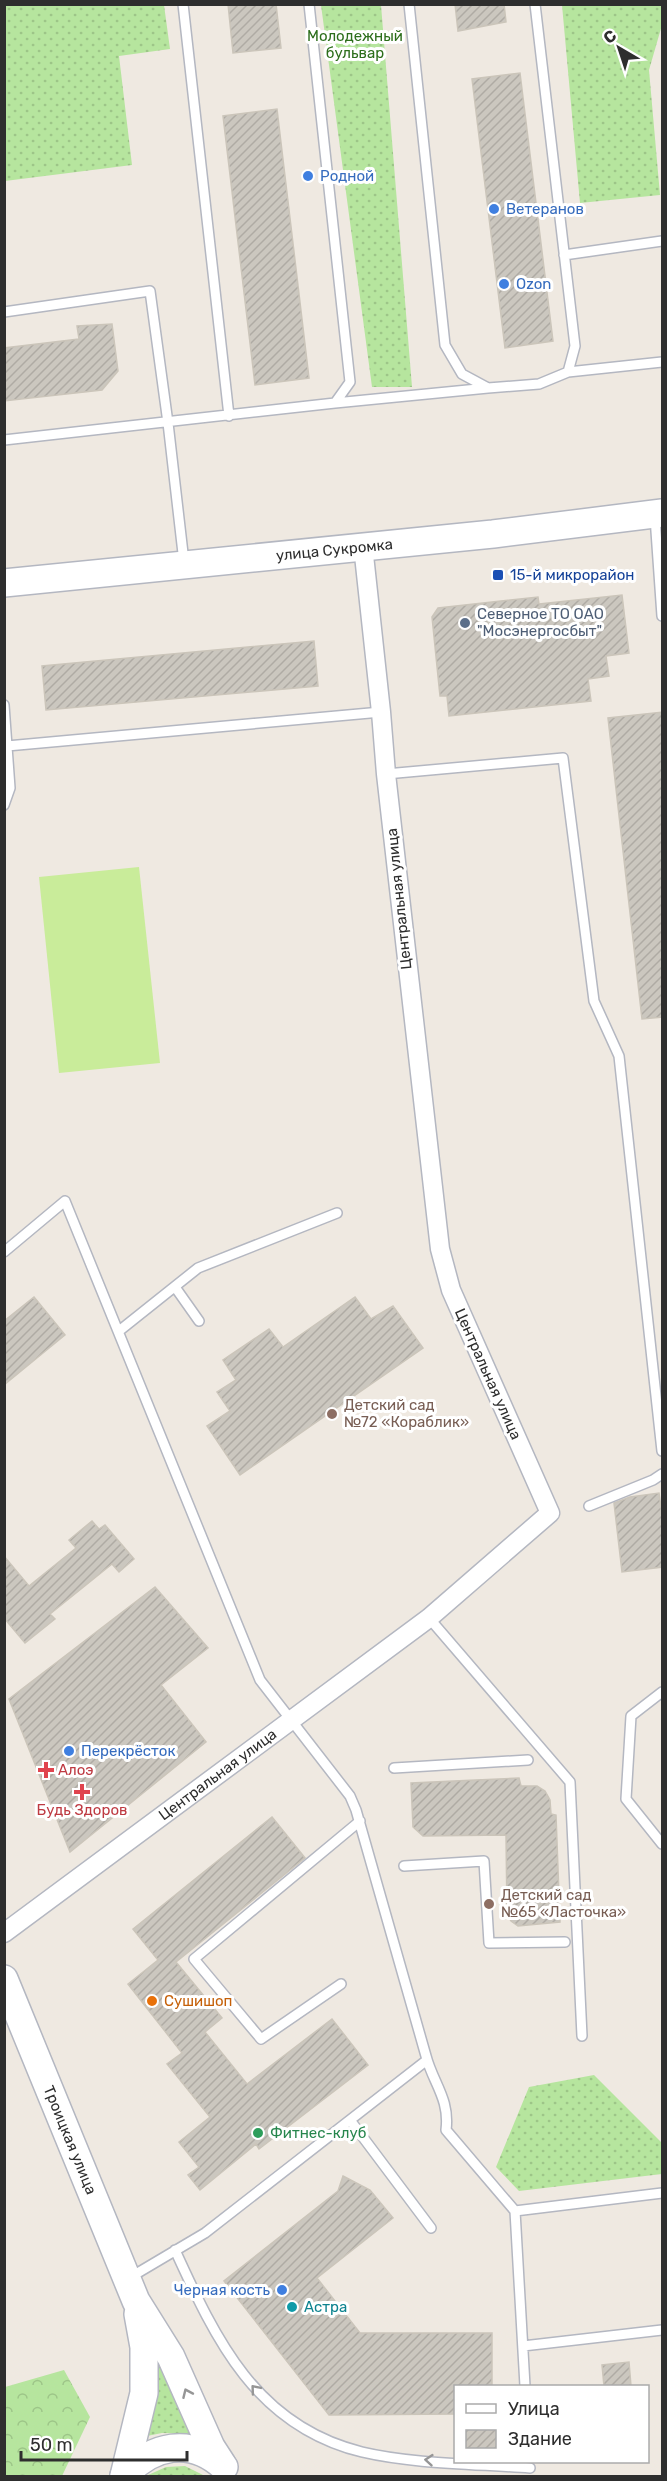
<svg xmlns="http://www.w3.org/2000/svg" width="667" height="2481" viewBox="0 0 667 2481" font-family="Rubik,sans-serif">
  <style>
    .grass { fill: url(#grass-dots) }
    .forest { fill: url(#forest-crowns) }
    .pitch { fill: #c9ec9a }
    .building { fill: url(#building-hatch); stroke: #cbc5ba; stroke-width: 1.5 }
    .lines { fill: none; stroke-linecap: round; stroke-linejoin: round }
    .lane-casing { stroke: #b4b7c1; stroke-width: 12 }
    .street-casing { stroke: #b4b7c1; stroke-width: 21 }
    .secondary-casing { stroke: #b4b7c1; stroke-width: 30 }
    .lane { stroke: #fff; stroke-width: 9 }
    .street { stroke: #fff; stroke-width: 18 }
    .secondary { stroke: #fff; stroke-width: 27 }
    .oneway { stroke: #969696 }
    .shop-dot { fill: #3f7fe0; stroke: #fff; stroke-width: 2 }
    .transit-dot { fill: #1a4fb4; stroke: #fff; stroke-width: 2 }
    .service-dot { fill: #5c6f8a; stroke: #fff; stroke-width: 2 }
    .education-dot { fill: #8d6e63; stroke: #fff; stroke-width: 2 }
    .health-dot { fill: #e0444e; stroke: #fff; stroke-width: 2 }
    .food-dot { fill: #e8710a; stroke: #fff; stroke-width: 2 }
    .leisure-dot { fill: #2e9e5b; stroke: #fff; stroke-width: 2 }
    .culture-dot { fill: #0f9aa8; stroke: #fff; stroke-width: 2 }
    .labels { text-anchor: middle; stroke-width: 6; stroke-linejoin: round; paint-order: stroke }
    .park-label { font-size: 15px; fill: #2c6e1b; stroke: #fff }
    .shop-label { font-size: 15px; fill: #366cbe; stroke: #fff; text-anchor: start }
    .street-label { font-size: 15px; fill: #2e2e2e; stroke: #fff }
    .transit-label { font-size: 15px; fill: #164399; stroke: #fff; text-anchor: start }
    .service-label { font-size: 15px; fill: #4e5e75; stroke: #fff; text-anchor: start }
    .education-label { font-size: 15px; fill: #785e54; stroke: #fff; text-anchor: start }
    .health-label { font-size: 15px; fill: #be3a42; stroke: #fff; text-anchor: start }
    .food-label { font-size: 15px; fill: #c56008; stroke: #fff; text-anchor: start }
    .leisure-label { font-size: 15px; fill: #27864d; stroke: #fff; text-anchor: start }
    .culture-label { font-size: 15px; fill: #0d838f; stroke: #fff; text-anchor: start }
  </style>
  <defs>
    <pattern id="grass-dots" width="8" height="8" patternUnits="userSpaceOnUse" patternTransform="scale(1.5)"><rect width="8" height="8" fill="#b6e59e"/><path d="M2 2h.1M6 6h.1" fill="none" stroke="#9dc588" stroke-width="1.8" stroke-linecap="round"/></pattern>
    <pattern id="forest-crowns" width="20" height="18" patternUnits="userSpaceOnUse" patternTransform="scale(1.5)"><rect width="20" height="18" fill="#b6e59e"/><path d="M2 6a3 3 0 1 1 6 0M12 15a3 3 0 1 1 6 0" fill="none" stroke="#9dc588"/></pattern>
    <pattern id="building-hatch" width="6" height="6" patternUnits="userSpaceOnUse" patternTransform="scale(1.5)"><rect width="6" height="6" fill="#cbc7bf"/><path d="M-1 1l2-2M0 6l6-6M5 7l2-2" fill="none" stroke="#afaba4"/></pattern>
  </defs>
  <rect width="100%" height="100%" fill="#efe9e1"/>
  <!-- grass -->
  <path class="grass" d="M4,5h160l6,44 -51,7 13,109 -127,16z
    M321,5h60l31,382h-40z
    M562,5h100v20l-13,45 11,125 -80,8z
    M594,2075l68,68v31l-143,17 -23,-24 33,-80z
    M157,2351l36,83 -31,-1 -15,3 10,-46z
    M185,2466l20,10h-59l20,-9z"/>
  <!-- forest -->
  <path class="forest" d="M64,2370l26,47 -28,59h-57v-89z"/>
  <!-- pitch -->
  <path class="pitch" d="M139,867l21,196 -101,10 -20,-196z"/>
  <!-- building -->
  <path class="building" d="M228,4h48l5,44 -48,5z
    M455,4h49l2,18 -48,9z
    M520,73l33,268 -48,7 -33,-269z
    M277,109l32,269 -54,7 -32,-269z
    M112,324l6,47 -16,19 -98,11v-53l75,-9 -2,-13z
    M622,595l7,58 -23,3 3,20 -21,3 3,22 -142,15 -2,-20h-7l-8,-79 6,-9 100,-11 1,7z
    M314,641l4,45 -272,24 -4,-44z
    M663,712v305l-21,2 -34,-301z
    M34,1297l31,38 -61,50v-64z
    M355,1297l16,22 22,-13 30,42 -183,127 -33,-49 23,-15 -13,-19 19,-12 -13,-20 46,-31 14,18z
    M659,1493l4,28v46l-41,5 -8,-69 16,-6z
    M92,1521l7,8 6,-4 29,34 -15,13 -7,-8 -62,50 5,5 -30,24 -21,-25v-62l25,30 47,-38 -7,-8z
    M155,1587l53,61 -47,37 45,57 -136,110 -61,-153z
    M519,1778l2,8h16l8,5 5,9 1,14 5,1 4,107 -42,4 -7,-5 -4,-7 -1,-79 -83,1 -10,-9 -2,-44z
    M272,1817l33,41 -129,104 46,56 -17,14 42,52 85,-65 36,46 -109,84 -3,-5 -56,46 -12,-15 11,-8 -20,-25 31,-25 -43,-53 15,-11 -54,-69 30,-24 -25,-31z
    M343,2176l27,14 23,28 -76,60 43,55h132v53h-36v28l-127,1 -105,-134 114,-90z
    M629,2362l2,24h-27l-2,-21z"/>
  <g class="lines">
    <defs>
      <path id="lane" d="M183,4l46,412
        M409,4l36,341 17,29 26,14 51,-4 29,-12 7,-26 -40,-342
        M564,255l98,-14
        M4,312l146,-21 18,132 16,139
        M568,372l94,-10
        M335,403l153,-15
        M4,440l331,-37 15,-21 -41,-378
        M655,517l7,99
        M4,705l6,83 -6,17
        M7,746l374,-34
        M386,774l177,-16 31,243 25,55 43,395
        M4,1252l61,-51 195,479 90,116 6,14c24,82 47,164 70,246 7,27 24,43 20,74l69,81 10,175
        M175,1287l24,34
        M119,1331l79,-63 139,-55
        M589,1506l64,-26 9,-6
        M429,1618l141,164 12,254
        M662,1692l-31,24 -5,83 36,45
        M394,1768l134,-8
        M404,1866l80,-5 5,82 76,-1
        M341,1984l-80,55 -67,-80 166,-138
        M350,2120l81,108
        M515,2211l147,-18
        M175,2250c41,90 81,176 187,202 51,12 115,12 168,16
        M129,2278l76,-45 222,-173
        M523,2346l139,-16"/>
      <g id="street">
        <path id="s1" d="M4,1933l425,-315 121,-105 -99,-223 -11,-41 -54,-475 -5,-62 -18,-166"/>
      </g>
      <g id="secondary">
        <path id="s2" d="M4,583l489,-49 169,-21"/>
        <path id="s3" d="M4,1979l132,322 35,56 40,90 11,17"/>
        <path d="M124,2476l20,-83v-46l-6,-33"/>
        <path d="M124,2476c28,-31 66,-40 100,-9"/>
      </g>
    </defs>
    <!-- lane casing -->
    <use href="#lane" class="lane-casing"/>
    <!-- street casing -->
    <use href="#street" class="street-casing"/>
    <!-- secondary casing -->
    <use href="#secondary" class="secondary-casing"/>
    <!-- lane -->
    <use href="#lane" class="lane"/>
    <!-- street -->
    <use href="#street" class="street"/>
    <!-- secondary -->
    <use href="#secondary" class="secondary"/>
  </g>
  <!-- one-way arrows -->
  <defs><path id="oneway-chevron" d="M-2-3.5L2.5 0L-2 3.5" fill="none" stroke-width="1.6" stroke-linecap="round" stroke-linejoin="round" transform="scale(1.5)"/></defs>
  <g class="oneway">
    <use href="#oneway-chevron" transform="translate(255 2389) rotate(-130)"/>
    <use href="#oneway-chevron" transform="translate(187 2393) rotate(-114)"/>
    <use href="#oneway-chevron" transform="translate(429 2460) rotate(-175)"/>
  </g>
  <!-- markers -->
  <g class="shop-dot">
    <circle cx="308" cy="176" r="6"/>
    <circle cx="494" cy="209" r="6"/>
    <circle cx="504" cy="284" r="6"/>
    <circle cx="69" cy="1751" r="6"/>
    <circle cx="282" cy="2290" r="6"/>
  </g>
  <rect class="transit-dot" x="492" y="569" width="12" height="12" rx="3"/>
  <circle class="service-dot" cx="465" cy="623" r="6"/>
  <g class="education-dot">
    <circle cx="332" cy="1414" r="6"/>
    <circle cx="489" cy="1904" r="6"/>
  </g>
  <g class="health-dot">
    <path d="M43 1761h6v6h6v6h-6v6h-6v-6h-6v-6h6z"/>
    <path d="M79 1783h6v6h6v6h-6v6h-6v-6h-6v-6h6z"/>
  </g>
  <circle class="food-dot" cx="152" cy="2001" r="6"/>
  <circle class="leisure-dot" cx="258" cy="2133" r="6"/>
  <circle class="culture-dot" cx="292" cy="2307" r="6"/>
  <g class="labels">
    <!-- park labels -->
    <g class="park-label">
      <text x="355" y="41">Молодежный<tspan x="355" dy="17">бульвар</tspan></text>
    </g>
    <!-- shop labels -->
    <g class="shop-label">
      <text x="320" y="181">Родной</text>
      <text x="506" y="214">Ветеранов</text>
      <text x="516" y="289">Ozon</text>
      <text x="81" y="1756">Перекрёсток</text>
      <text x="270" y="2295" text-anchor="end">Черная кость</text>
    </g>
    <!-- street labels -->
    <g class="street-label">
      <text dy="5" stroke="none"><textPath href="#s2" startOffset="332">улица Сукромка</textPath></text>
      <text transform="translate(399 899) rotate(-96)" y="5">Центральная улица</text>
      <text transform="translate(488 1374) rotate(66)" y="5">Центральная улица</text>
      <text dy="5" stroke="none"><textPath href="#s1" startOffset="266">Центральная улица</textPath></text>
      <text dy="5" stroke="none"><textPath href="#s3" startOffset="174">Троицкая улица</textPath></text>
    </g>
    <!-- transit labels -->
    <g class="transit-label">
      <text x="510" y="580">15-й микрорайон</text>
    </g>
    <!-- service labels -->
    <g class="service-label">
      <text x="477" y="619">Северное ТО ОАО<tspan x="477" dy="17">"Мосэнергосбыт"</tspan></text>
    </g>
    <!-- education labels -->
    <g class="education-label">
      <text x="344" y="1410">Детский сад<tspan x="344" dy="17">№72 «Кораблик»</tspan></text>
      <text x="501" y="1900">Детский сад<tspan x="501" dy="17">№65 «Ласточка»</tspan></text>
    </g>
    <!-- health labels -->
    <g class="health-label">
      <text x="58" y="1775">Алоэ</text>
      <text x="82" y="1815" text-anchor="middle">Будь Здоров</text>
    </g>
    <!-- food labels -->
    <g class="food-label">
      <text x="164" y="2006">Сушишоп</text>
    </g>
    <!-- leisure labels -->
    <g class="leisure-label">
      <text x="270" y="2138">Фитнес-клуб</text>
    </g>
    <!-- culture labels -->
    <g class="culture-label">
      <text x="304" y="2312">Астра</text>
    </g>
  </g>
  <!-- border -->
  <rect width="667" height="2481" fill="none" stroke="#2e2e2e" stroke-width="12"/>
  <!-- legend -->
  <rect x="454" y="2385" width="195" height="78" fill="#ffffff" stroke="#ababab" stroke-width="1.5"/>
  <rect x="466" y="2404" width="30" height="9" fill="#ffffff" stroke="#ababab" stroke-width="1.5"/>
  <text x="508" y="2415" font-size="18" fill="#2e2e2e">Улица</text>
  <rect x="466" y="2430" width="30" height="18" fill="url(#building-hatch)" stroke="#ababab" stroke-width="1.5"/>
  <text x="508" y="2445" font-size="18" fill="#2e2e2e">Здание</text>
  <!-- north arrow -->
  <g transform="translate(619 48) rotate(321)" stroke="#ffffff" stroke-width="4.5" paint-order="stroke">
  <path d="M0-4.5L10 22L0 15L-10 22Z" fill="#2e2e2e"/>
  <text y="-9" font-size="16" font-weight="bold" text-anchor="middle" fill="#2e2e2e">С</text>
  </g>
  <!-- scale -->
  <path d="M21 2451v9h166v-9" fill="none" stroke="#2e2e2e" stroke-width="3"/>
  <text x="30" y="2451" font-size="18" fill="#2e2e2e" stroke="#ffffff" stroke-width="4.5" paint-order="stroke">50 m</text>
</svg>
